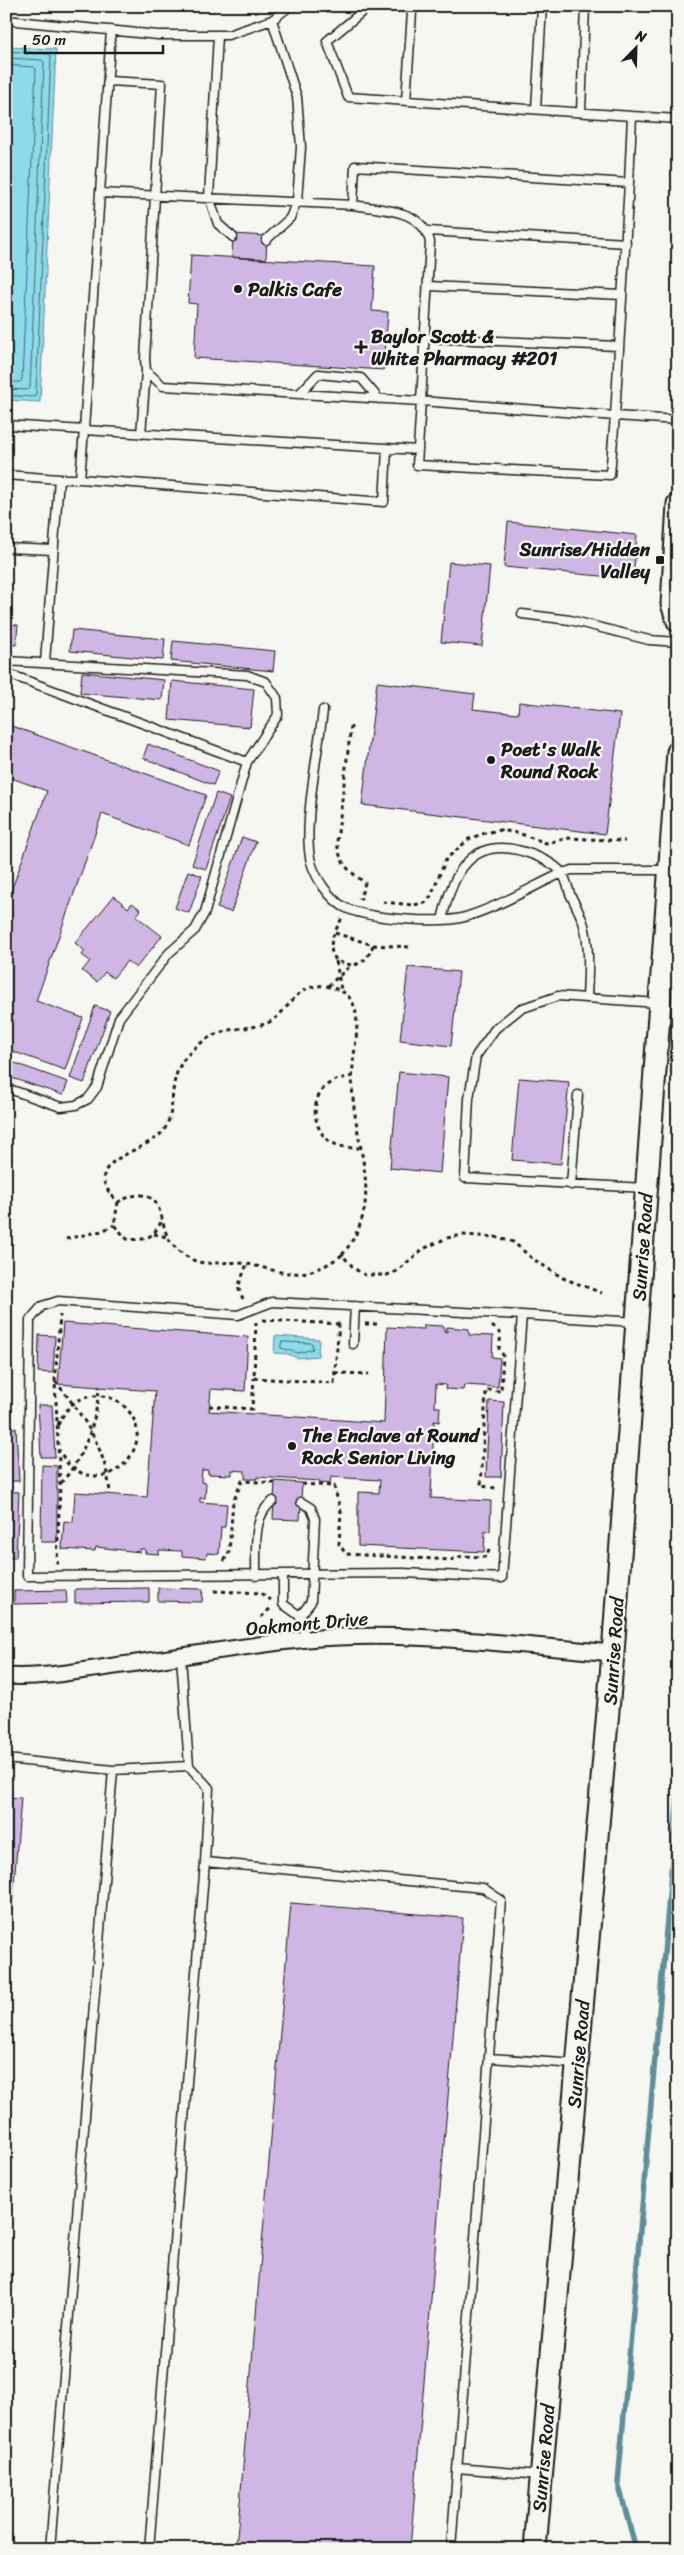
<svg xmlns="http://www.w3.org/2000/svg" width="684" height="2555" viewBox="0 0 684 2555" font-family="Sriracha,sans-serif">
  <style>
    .water { fill: #8ddaeb; stroke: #608e98 }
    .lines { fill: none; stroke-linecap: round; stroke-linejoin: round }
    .shore { stroke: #49686f; stroke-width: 1 }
    .stream { stroke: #608e98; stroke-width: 5.5 }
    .building { fill: #d0b6e4; stroke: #1c1c1c }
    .lane-casing { stroke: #1c1c1c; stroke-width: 11 }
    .street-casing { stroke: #1c1c1c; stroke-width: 19 }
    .secondary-casing { stroke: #1c1c1c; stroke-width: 25 }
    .path { stroke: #1c1c1c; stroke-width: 3; stroke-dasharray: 4 4; stroke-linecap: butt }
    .lane { stroke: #f6f6f2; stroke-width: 8 }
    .street { stroke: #f6f6f2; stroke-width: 15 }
    .secondary { stroke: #f6f6f2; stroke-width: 21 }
    .poi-dot { fill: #1c1c1c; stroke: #f6f6f2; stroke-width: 2 }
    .labels { text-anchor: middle; stroke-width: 4.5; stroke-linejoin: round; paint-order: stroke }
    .poi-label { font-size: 19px; font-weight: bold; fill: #1c1c1c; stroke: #f6f6f2; text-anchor: start }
    .street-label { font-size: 19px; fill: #1c1c1c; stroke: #f6f6f2 }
  </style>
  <rect width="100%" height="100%" fill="#f6f6f2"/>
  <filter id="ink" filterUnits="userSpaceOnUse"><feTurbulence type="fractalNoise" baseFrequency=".02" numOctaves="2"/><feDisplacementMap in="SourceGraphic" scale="10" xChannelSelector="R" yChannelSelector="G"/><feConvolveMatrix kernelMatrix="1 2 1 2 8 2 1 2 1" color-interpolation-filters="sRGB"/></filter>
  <g filter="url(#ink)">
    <!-- water -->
    <path class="water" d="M6,47l50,2 -16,353 -34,-2z
      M275,1336l44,3 -1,17 -21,2 -9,-4 -14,-1z"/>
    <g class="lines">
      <!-- shore -->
      <path class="shore" d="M6,51l43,3 2,2 -15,338 -3,3 -27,-2
        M6,58l36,2 2,2 -14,326 -3,2 -21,-1
        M6,65l28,2 2,2 -14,311 -2,2h-14
        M282,1342l30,1 1,6 -15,4 -17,-5z"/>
      <!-- stream -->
      <path class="stream" d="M636,2549l-18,-66 60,-690"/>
    </g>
    <!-- building -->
    <path class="building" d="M233,234l34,2 -1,23 -34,-2z
      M191,255l184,11 -3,45 16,1 -4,58 -190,-12 3,-54 -9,-1z
      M508,522l129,13 -4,44 -129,-12z
      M449,562l41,4 -8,80 -41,-4z
      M6,624l12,1 -2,20 -10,-1z
      M72,630l93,9 -2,21 -93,-9z
      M173,641l102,10 -2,20 -102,-10z
      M82,672l82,8 -2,20 -82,-7z
      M172,681l82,8 -4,38 -81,-7z
      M377,682l98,12 -2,15 45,5 1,-12 101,12 -15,120 -243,-29z
      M6,724l200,71 -17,50 -87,-31 -66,187 47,17 -18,52 -59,-21v-144l41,-114 -41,-15z
      M148,744l71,27 -6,14 -70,-27z
      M216,793l14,5 -24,71 -14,-4z
      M242,837l14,5 -25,70 -14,-4z
      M188,871l14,5 -13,37 -14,-5z
      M114,896l14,12 4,-5 9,7 -5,6 26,20 -26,32 -9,-7 -14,17 -8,-6 -8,10 -15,-11 8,-10 -8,-6 3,-4 -10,-8z
      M408,967l51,5 -8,74 -51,-6z
      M95,1006l15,5 -26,72 -14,-5z
      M6,1060l62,22 -5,13 -57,-19z
      M399,1072l49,5 -8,96 -50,-5z
      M519,1078l50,4 -8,82 -49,-4z
      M63,1323l185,14 -3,54 -34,-2 -2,22 175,12 3,-96 37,2v-4l20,1v5l3,1v-5l22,2v6l24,1 -1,21 8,1 -2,29 -34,-2 -1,5 -18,-1 1,-4 -10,-1 -1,23h5l-1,15 -5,-1 -3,77 60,3 -1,31 -5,-1 -1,21 -126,-6v-54l21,1 1,-13 -49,-3 -1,7 -11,-1v-2l-62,-4v2h-12v-8l-13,-1v5l-24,-1v-4h-6l-1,12 5,1 -1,15h-5v4l27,2 -2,23h-4l-2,27 -12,-1 -1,5 -24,-2v-5l-23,-1v4l-14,-1v-4h-5v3l-44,-5 -1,4 -33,-2 2,-28 9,1 2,-30 72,5 8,-106 -97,-7z
      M39,1335l16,1 -2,37 -15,-1z
      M489,1401l15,1 -3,75h-15z
      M38,1405h14l3,52h-14z
      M16,1428l3,53h-13v-52z
      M42,1465l15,1v76h-16z
      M275,1481l27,2 -2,37 -27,-1z
      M6,1491l13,1 -3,66h-10z
      M149,1588v14l-74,1v-14z
      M158,1588l45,1 -1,13 -44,-1z
      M66,1590l1,13 -53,1v-13z
      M6,1797l15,1 -15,184z
      M291,1903l172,15 -53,631h-174z"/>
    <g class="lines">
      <defs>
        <path id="lane" d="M369,6l-42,35 21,56 284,19
          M408,6l4,6 3,-6
          M6,20l152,15h70l44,-15 18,-14
          M218,35l-9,162 9,27 15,13
          M109,81l53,3 -17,274 1,13 17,15 258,15 9,-159c-8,-34 -48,-32 -77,-37
          M406,101l6,-89
          M536,109l6,-103
          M581,112l4,-106
          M629,183l3,-67 46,3
          M100,193l253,12 2,-39 274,17 -14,233 63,4
          M428,231l198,12
          M266,240l24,-22 7,-17 4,-54 -4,-50 -25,-77
          M428,286l194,9
          M425,338l194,8
          M299,394l19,-20 43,4 18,21
          M421,401l194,15 -5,59 -193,-10z
          M6,425l78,5 27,-400
          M141,434l5,-63
          M387,449l-3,53 -304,-23 4,-49 334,20
          M6,475l53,4 -14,183
          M59,479h21
          M6,548l47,2
          M522,614l48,6 79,20 29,2
          M6,661l241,14 19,7 11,16 1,17 -31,47 -42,150 -10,18 -26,23 -50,65 -22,69 -9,12 -12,6 -15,2 -55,-19
          M6,673l241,89
          M323,710c-4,38 -21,118 -12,152 5,17 18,36 33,45 22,12 97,17 121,10 33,-10 65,-29 97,-44l10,-3h95
          M442,920c10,-45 28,-85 83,-68 12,4 29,11 36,20 5,6 7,15 9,22 5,10 11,21 14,31 6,23 4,50 3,73
          M571,1185l7,-90
          M645,1188l-180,-10 4,-80 7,-42 19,-27 25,-20 38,-13 100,7
          M522,1315l-250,-13 -34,13 -180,-14 -16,5 -12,14 -3,256 377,-3 98,5 20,-263 114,7
          M353,1344l2,-38
          M256,1576c1,-25 -5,-60 17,-75
          M283,1576v28l17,12 6,24
          M300,1616l11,-14 4,-83 -4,-11 -10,-6
          M6,1759l107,11 76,-4
          M205,1862l278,26 18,12 -50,649
          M489,2058l88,6
          M457,2468l83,7
          M50,2549l63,-779
          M149,2549l56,-687 4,-74 -20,-22 -8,-109"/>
        <path id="street" d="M6,1676c34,2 68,-4 102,-9 66,-9 132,-21 199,-28 99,-9 207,6 306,14"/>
        <path id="secondary" d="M678,504l-6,100 6,17
          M535,2549l78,-896 65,-901"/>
      </defs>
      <!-- lane casing -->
      <use href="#lane" class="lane-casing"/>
      <!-- street casing -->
      <use href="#street" class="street-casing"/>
      <!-- secondary casing -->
      <use href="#secondary" class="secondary-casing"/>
      <!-- path -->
      <path class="path" d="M351,726l-14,115c3,24 10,28 28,42l-5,15 2,1
        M383,902l30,3 12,-2 6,-7 15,-37 23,-20 16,-6 15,-3 18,3 28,10 24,-5 55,3
        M335,933l38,12c-6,19 -19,25 -37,15 -11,-14 -1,-28 6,-42
        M373,945l37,2
        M336,961l5,29
        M328,986l21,-19
        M353,1076c-8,2 -16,2 -23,7 -20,12 -19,44 -1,58 9,6 19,7 30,7
        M118,1202l-4,23 13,14c18,2 26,-1 34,-17
        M154,1234l13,3
        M66,1239l36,-8 12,-6
        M342,1255c-13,9 -26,17 -42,18 -20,2 -40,-8 -60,-10 -14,-2 -29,2 -42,-1 -9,-3 -19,-10 -25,-17 -12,-13 -9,-35 -20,-45 -11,-10 -24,-3 -35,2 -45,-43 29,-48 46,-72 13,-19 3,-46 19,-69 12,-17 32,-30 53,-32 13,-2 26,-2 37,-9 13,-9 21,-27 36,-32 10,-4 20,-2 30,2 28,12 15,53 14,76 -1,13 -1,28 1,41 7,57 28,99 -12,148l13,14 10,6h22l10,-4 26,-22 24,-11 16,-3 32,2 18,5 20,17 30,19 39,15
        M243,1299l-5,-12 9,-23
        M263,1320l78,4
        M256,1322l-2,56 80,5 5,-60
        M365,1324h12v-4
        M492,1326l9,8 -2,15 4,6 -2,36 -15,-1 -5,96 15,2
        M335,1373l34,1
        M55,1381c28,34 52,69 55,113
        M209,1406l43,3 2,-31
        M58,1425c7,-16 18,-28 36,-29 12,-1 23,3 31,11 35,34 -13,90 -52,61 -7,-4 -10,-12 -14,-18
        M61,1483c23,-26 36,-62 38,-96
        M302,1484l32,2 7,26 -2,32 7,10 105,6 11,-4 24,1 4,-9
        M224,1561l5,-9 4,-50 9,-21 33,2
        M59,1563h-2l3,-80 -5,-102 5,-66
        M214,1591l47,2 10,7
        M261,1617l10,-9"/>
      <!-- lane -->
      <use href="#lane" class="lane"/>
      <!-- street -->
      <use href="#street" class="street"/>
      <!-- secondary -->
      <use href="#secondary" class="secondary"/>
    </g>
  </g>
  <!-- markers -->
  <g class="poi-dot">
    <circle cx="238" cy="289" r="5"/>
    <path d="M358.5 339.5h5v5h5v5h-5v5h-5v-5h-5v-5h5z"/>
    <rect x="655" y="555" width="10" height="10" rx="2.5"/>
    <circle cx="491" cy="760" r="5"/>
    <circle cx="292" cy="1446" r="5"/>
  </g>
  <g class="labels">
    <!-- poi labels -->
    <g class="poi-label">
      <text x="248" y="296">Palkis Cafe</text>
      <text x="371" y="343">Baylor Scott &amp;<tspan x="371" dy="22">White Pharmacy #201</tspan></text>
      <text x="650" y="556" text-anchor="end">Sunrise/Hidden<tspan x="650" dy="22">Valley</tspan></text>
      <text x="501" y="756">Poet's Walk<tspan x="501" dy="22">Round Rock</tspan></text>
      <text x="302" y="1442">The Enclave at Round<tspan x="302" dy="22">Rock Senior Living</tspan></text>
    </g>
    <!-- street labels -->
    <g class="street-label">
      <text transform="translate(642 1247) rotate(-86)" y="7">Sunrise Road</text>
      <text transform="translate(307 1623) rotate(-5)" y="7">Oakmont Drive</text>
      <text transform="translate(613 1651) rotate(-86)" y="7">Sunrise Road</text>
      <text transform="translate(578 2054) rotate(-85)" y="7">Sunrise Road</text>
      <text transform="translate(543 2458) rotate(-85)" y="7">Sunrise Road</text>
    </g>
  </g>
  <!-- margin -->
  <rect width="684" height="2555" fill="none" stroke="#f6f6f2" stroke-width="25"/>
  <rect x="12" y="12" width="659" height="2530" fill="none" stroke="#1c1c1c" stroke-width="2" filter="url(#ink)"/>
  <!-- north arrow -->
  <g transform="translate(636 48) rotate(23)" stroke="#f6f6f2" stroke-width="4" paint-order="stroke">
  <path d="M0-4L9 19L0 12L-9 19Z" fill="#1c1c1c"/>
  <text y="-8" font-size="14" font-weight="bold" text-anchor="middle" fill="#1c1c1c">N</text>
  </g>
  <!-- scale -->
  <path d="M25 45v8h138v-8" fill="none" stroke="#1c1c1c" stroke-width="2.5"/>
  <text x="32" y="45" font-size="15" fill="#1c1c1c" stroke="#f6f6f2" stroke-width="4" paint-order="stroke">50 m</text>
</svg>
